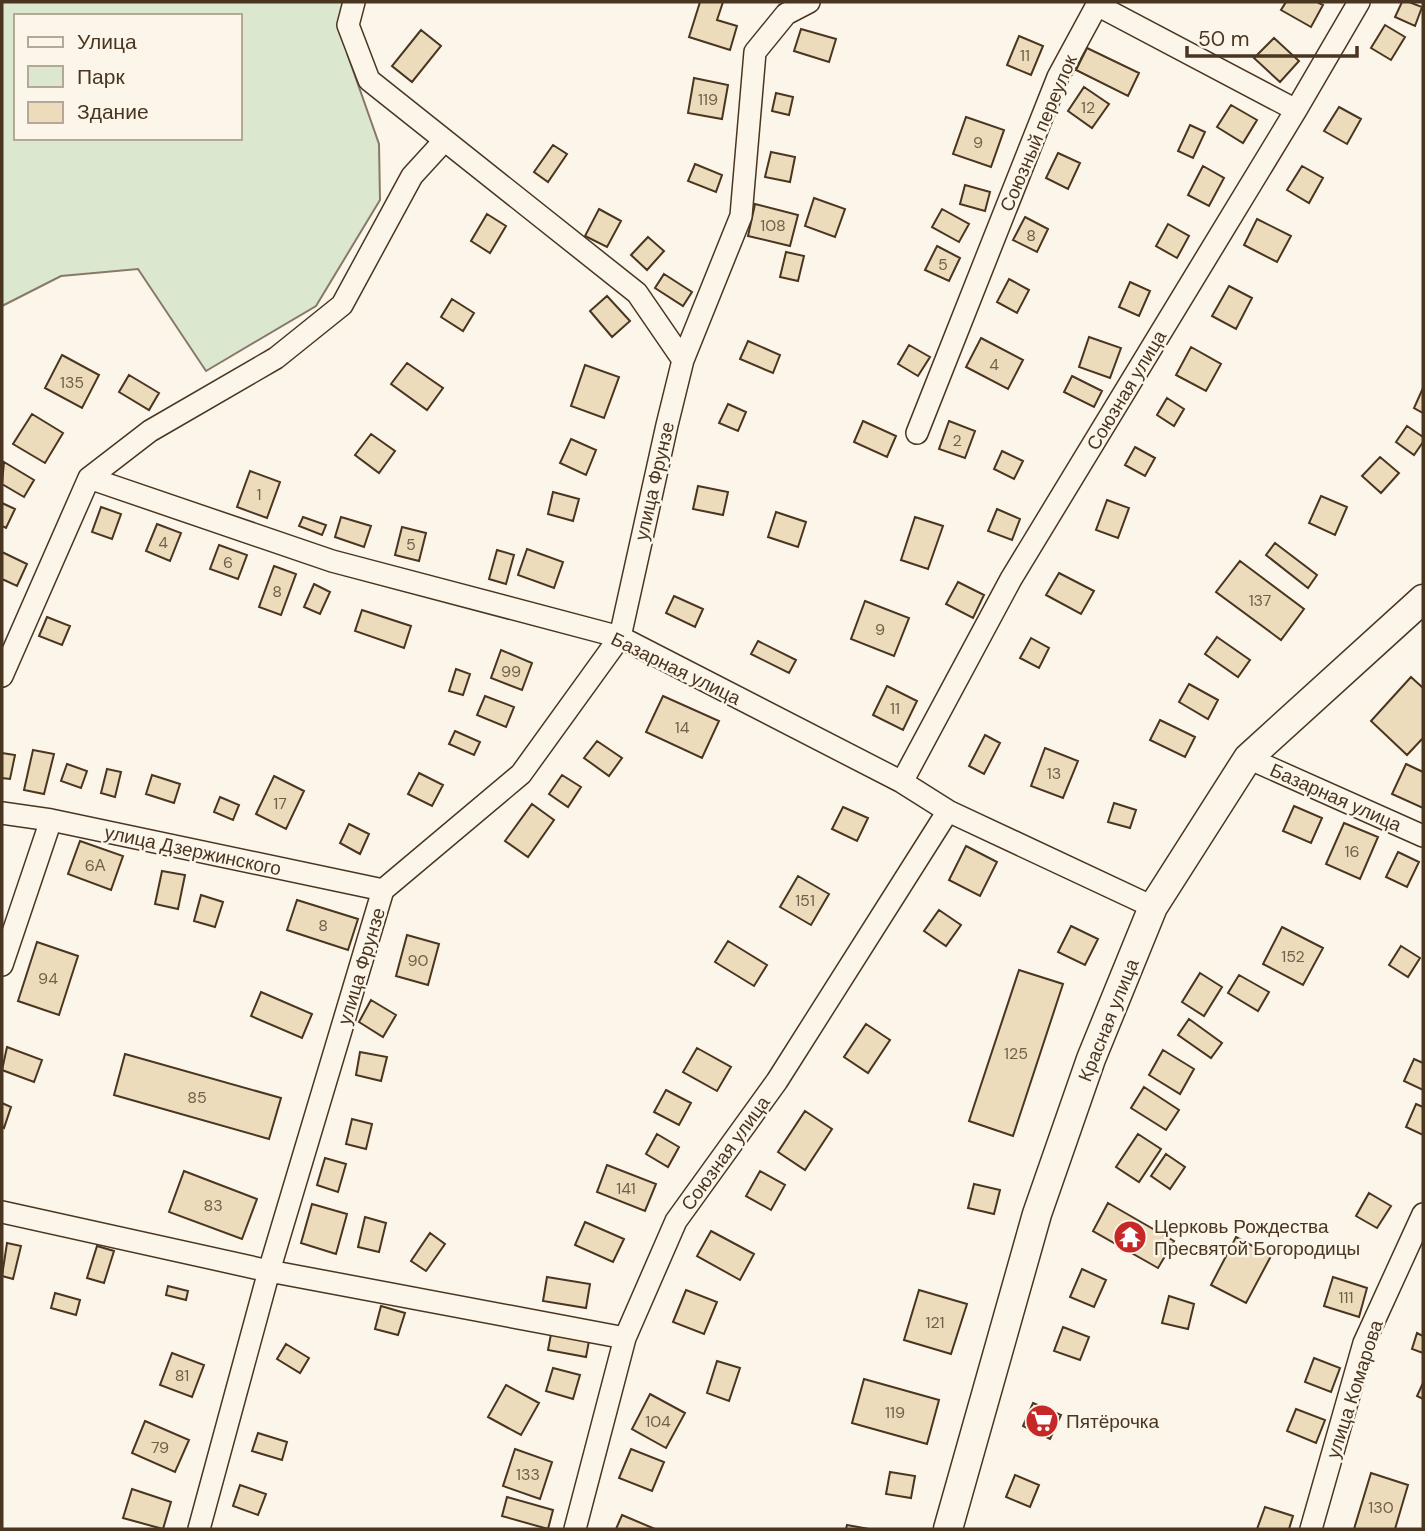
<svg xmlns="http://www.w3.org/2000/svg" width="1425" height="1531" viewBox="0 0 1425 1531" font-family="'DM Sans',sans-serif">
  <style>
    .green { fill: #dce7d0; stroke: #887966; stroke-width: 2; fill-rule: evenodd }
    .building { fill: #ecdcbc; stroke: #4a3520; stroke-width: 2 }
    .lines { fill: none; stroke-linecap: round; stroke-linejoin: round }
    .street-casing { stroke: #4a3520; stroke-width: 24 }
    .secondary-casing { stroke: #4a3520; stroke-width: 31 }
    .street { stroke: #fbf6e9; stroke-width: 21 }
    .secondary { stroke: #fbf6e9; stroke-width: 28 }
    .labels { text-anchor: middle; stroke-width: 5; stroke-linejoin: round; paint-order: stroke }
    .number-label { font-size: 16px; fill: #725f47 }
    .street-label { font-size: 19px; fill: #4a3520; stroke: #fbf6e9 }
    .poi-label { font-size: 19px; fill: #4a3520; stroke: #fbf6e9; text-anchor: start }
  </style>
  <rect width="100%" height="100%" fill="#fbf6e9"/>
  <!-- green -->
  <path class="green" d="M2,2h349l-4,51 32,91 1,56 -64,106 -110,65 -68,-102 -77,7 -59,30zM16,16h224v122h-224z"/>
  <!-- building -->
  <path class="building" d="M700,2h23l-6,18 20,6 -7,24 -41,-13z
    M1286,2h31l6,3 -12,22 -30,-17z
    M1402,2h7l13,5 -7,19 -20,-9z
    M1385,25l20,12 -14,23 -20,-12z
    M801,29l35,10 -7,23 -35,-11z
    M421,30l20,16 -29,36 -20,-16z
    M1019,36l24,10 -12,29 -24,-10z
    M1274,38l25,23 -19,21 -26,-24z
    M1087,48l52,25 -11,23 -52,-26z
    M694,78l34,7 -6,34 -34,-6z
    M1084,87l25,17 -17,24 -24,-17z
    M776,93l17,4 -4,18 -17,-4z
    M1231,105l26,15 -14,23 -26,-16z
    M1339,107l22,12 -14,25 -23,-13z
    M966,117l38,13 -13,37 -38,-13z
    M1190,125l15,7 -12,26 -15,-7z
    M553,145l14,9 -19,28 -14,-10z
    M771,152l24,5 -5,25 -25,-5z
    M1058,153l22,10 -12,26 -22,-11z
    M695,164l27,11 -6,17 -28,-11z
    M1203,166l21,12 -15,28 -21,-11z
    M1302,166l21,12 -14,25 -22,-13z
    M965,185l25,7 -5,19 -25,-7z
    M814,198l31,11 -10,28 -30,-11z
    M755,204l43,11 -8,31 -42,-10z
    M599,209l22,12 -14,26 -22,-11z
    M942,209l27,15 -10,18 -27,-15z
    M487,214l19,12 -16,27 -19,-12z
    M1025,217l23,12 -11,23 -24,-12z
    M1257,219l34,17 -14,26 -33,-17z
    M1168,224l21,12 -12,22 -21,-12z
    M648,237l16,14 -17,19 -16,-15z
    M937,246l23,12 -11,23 -24,-11z
    M786,252l18,4 -6,25 -18,-4z
    M664,274l28,18 -9,14 -28,-18z
    M1009,279l20,11 -12,23 -20,-11z
    M1130,282l20,9 -11,25 -20,-9z
    M1229,286l23,12 -16,31 -24,-13z
    M607,296l23,25 -18,16 -22,-26z
    M452,299l22,14 -11,18 -22,-14z
    M1089,337l32,11 -11,30 -31,-11z
    M981,338l42,22 -15,29 -42,-22z
    M748,341l32,14 -7,18 -33,-14z
    M909,345l21,12 -12,19 -20,-12z
    M1191,347l30,17 -15,27 -30,-16z
    M62,355l37,20 -17,33 -37,-20z
    M407,363l36,25 -16,22 -36,-26z
    M585,365l34,12 -15,41 -33,-12z
    M129,375l30,18 -10,17 -30,-18z
    M1072,376l30,15 -8,16 -30,-15z
    M1423,388v25l-9,-5z
    M1167,398l17,11 -10,17 -17,-11z
    M728,404l18,8 -8,19 -19,-8z
    M32,414l31,19 -18,30 -32,-19z
    M863,421l33,15 -9,21 -33,-15z
    M949,421l26,10 -10,27 -26,-9z
    M1407,426l16,11v5l-9,13 -18,-13z
    M371,434l24,17 -16,22 -24,-18z
    M571,439l25,11 -10,25 -26,-12z
    M1135,447l20,11 -10,18 -20,-11z
    M1002,451l21,10 -9,18 -20,-10z
    M1380,457l19,16 -18,20 -19,-17z
    M4,462l30,18 -10,17 -22,-13z
    M250,471l30,11 -13,36 -30,-11z
    M698,486l30,6 -5,23 -30,-6z
    M553,492l26,7 -6,22 -25,-7z
    M1321,496l26,11 -12,28 -26,-12z
    M1107,500l22,8 -11,30 -22,-8z
    M2,503l13,6 -9,19 -4,-2z
    M101,507l20,7 -9,25 -20,-7z
    M997,509l23,10 -8,21 -24,-9z
    M776,512l30,10 -8,25 -30,-10z
    M303,517l23,8 -4,10 -23,-9z
    M341,517l30,9 -7,21 -29,-10z
    M915,517l28,9 -15,43 -27,-9z
    M157,524l24,9 -11,28 -24,-10z
    M402,527l24,6 -7,28 -24,-6z
    M1275,543l42,32 -9,13 -42,-33z
    M219,545l28,10 -9,24 -28,-10z
    M527,549l36,13 -9,26 -36,-13z
    M497,550l17,5 -8,29 -17,-5z
    M2,552l25,12 -10,22 -15,-7z
    M1240,561l64,48 -23,31 -65,-48z
    M274,566l22,8 -15,41 -22,-8z
    M1059,573l35,18 -13,23 -35,-19z
    M958,582l26,13 -11,23 -27,-14z
    M314,584l16,8 -10,22 -16,-7z
    M674,596l29,13 -8,18 -29,-14z
    M865,601l44,17 -15,38 -43,-17z
    M362,610l49,16 -7,22 -49,-17z
    M47,617l23,9 -8,19 -23,-9z
    M1217,637l33,23 -12,17 -33,-23z
    M1031,638l18,10 -10,20 -19,-10z
    M758,641l38,19 -7,13 -38,-19z
    M501,650l31,13 -10,27 -31,-12z
    M456,669l14,5 -7,21 -14,-4z
    M1411,677l12,11v50l-16,17 -36,-34z
    M1189,684l29,16 -10,19 -29,-17z
    M887,686l30,15 -14,29 -30,-15z
    M485,696l29,11 -8,20 -29,-12z
    M663,696l56,25 -17,37 -56,-26z
    M1160,720l35,17 -10,20 -35,-17z
    M455,731l25,11 -6,13 -25,-11z
    M985,735l15,8 -16,31 -15,-8z
    M597,741l25,17 -13,18 -25,-18z
    M1045,748l33,13 -15,37 -32,-12z
    M33,750l21,4 -10,40 -20,-4z
    M2,753l13,2 -5,24 -8,-1z
    M67,764l20,7 -6,17 -20,-7z
    M1406,764l17,8v36l-31,-14z
    M107,769l14,3 -6,25 -14,-4z
    M419,773l24,12 -11,21 -24,-12z
    M152,775l28,9 -6,19 -28,-9z
    M562,775l19,12 -13,20 -19,-13z
    M274,776l30,15 -18,38 -30,-15z
    M220,797l19,8 -6,15 -19,-8z
    M1114,803l22,7 -6,18 -22,-6z
    M532,804l22,16 -26,37 -23,-16z
    M1294,806l28,12 -11,25 -28,-12z
    M843,807l25,11 -11,23 -25,-12z
    M1344,823l34,14 -18,42 -34,-15z
    M349,824l20,10 -9,20 -20,-11z
    M80,841l43,15 -12,34 -43,-16z
    M966,846l31,16 -17,34 -31,-16z
    M1398,852l21,10 -12,25 -21,-10z
    M162,871l23,4 -7,34 -23,-5z
    M798,876l31,18 -18,31 -31,-18z
    M201,895l22,7 -8,25 -21,-6z
    M297,900l61,19 -10,31 -61,-20z
    M939,910l22,15 -15,21 -22,-15z
    M1071,926l27,13 -13,26 -27,-13z
    M1282,927l41,21 -20,37 -40,-21z
    M407,935l32,9 -11,41 -32,-9z
    M728,941l39,24 -13,21 -39,-24z
    M37,942l41,14 -19,59 -41,-14z
    M1401,946l19,12 -12,19 -19,-12z
    M1019,970l44,14 -50,152 -44,-15z
    M1200,973l22,14 -18,29 -22,-14z
    M1239,975l30,17 -11,19 -30,-18z
    M261,992l51,22 -10,24 -51,-22z
    M371,1000l25,15 -13,22 -24,-15z
    M1189,1019l33,24 -11,15 -33,-23z
    M866,1024l24,16 -22,33 -24,-16z
    M7,1047l35,13 -8,22 -32,-12z
    M697,1048l34,19 -14,24 -34,-19z
    M1163,1050l31,19 -14,25 -31,-19z
    M360,1052l27,5 -6,24 -25,-6z
    M125,1054l156,44 -12,41 -155,-44z
    M1414,1059l9,4v27l-19,-9z
    M1144,1087l35,23 -13,20 -35,-22z
    M666,1090l25,13 -12,22 -25,-13z
    M2,1103l9,4 -7,21 -2,-1z
    M1416,1104l7,3v28l-17,-8z
    M805,1111l27,18 -27,41 -27,-18z
    M352,1119l20,5 -6,25 -20,-5z
    M657,1134l22,13 -11,20 -22,-13z
    M1138,1134l23,15 -22,33 -23,-15z
    M1166,1154l19,13 -15,22 -19,-13z
    M325,1158l21,6 -8,28 -21,-7z
    M607,1165l49,19 -11,27 -48,-19z
    M184,1171l73,28 -15,40 -73,-27z
    M760,1171l25,14 -14,25 -25,-14z
    M974,1184l26,6 -6,24 -26,-6z
    M1369,1193l22,13 -14,22 -21,-12z
    M1108,1203l66,38 -16,27 -65,-37z
    M312,1204l35,10 -11,40 -35,-11z
    M365,1217l21,6 -7,29 -21,-5z
    M585,1222l39,17 -11,23 -38,-17z
    M711,1231l43,23 -14,26 -43,-24z
    M430,1233l15,11 -19,27 -15,-10z
    M1236,1237l35,19 -25,47 -35,-18z
    M7,1243l14,3 -8,33 -11,-3z
    M97,1246l17,5 -10,32 -17,-5z
    M1082,1269l24,11 -12,27 -24,-10z
    M547,1277l43,7 -4,24 -43,-7z
    M1333,1277l34,11 -8,29 -35,-11z
    M168,1286l20,5 -2,9 -20,-5z
    M686,1290l31,12 -13,32 -31,-12z
    M919,1290l48,14 -16,50 -47,-14z
    M55,1293l25,7 -4,15 -25,-7z
    M1169,1296l25,8 -6,25 -26,-6z
    M381,1306l24,7 -7,22 -23,-6z
    M1063,1327l26,10 -9,23 -26,-9z
    M1417,1333l6,3v17l-11,-4z
    M551,1334l38,7 -3,16 -38,-7z
    M286,1344l23,14 -9,15 -23,-14z
    M172,1353l32,12 -12,32 -32,-12z
    M1314,1358l26,10 -9,24 -26,-10z
    M717,1361l23,7 -11,33 -22,-8z
    M553,1368l27,7 -7,24 -27,-8z
    M864,1379l75,21 -12,44 -75,-21z
    M1423,1383v16l-6,-3z
    M506,1385l33,18 -18,32 -33,-18z
    M650,1394l35,19 -19,35 -34,-19z
    M1033,1403l28,12 -11,24 -27,-13z
    M1296,1409l29,11 -9,23 -29,-12z
    M145,1421l44,19 -14,32 -43,-19z
    M258,1433l29,9 -5,18 -30,-9z
    M515,1449l37,13 -12,37 -37,-13z
    M631,1449l33,13 -12,29 -33,-13z
    M890,1472l25,4 -4,22 -25,-4z
    M1371,1473l37,12 -13,44h-41z
    M1015,1475l24,10 -9,22 -24,-10z
    M240,1485l26,9 -8,21 -25,-9z
    M132,1489l39,13 -8,27 -40,-11z
    M507,1497l46,13 -5,19 -46,-13z
    M1265,1507l28,9 -4,13h-32z
    M622,1515l33,14h-39z
    M847,1525l22,4h-23z"/>
  <g class="lines">
    <defs>
      <path id="street" d="M354,2l-6,23 21,55 268,213 46,67
        M917,433l141,-356 39,-72 199,105
        M89,478l243,83 288,76 282,145 46,29 205,96
        M2,676l87,-198 61,-47 126,-73 66,-53 70,-129 32,-35
        M1248,758l175,78
        M902,782l109,-203 285,-469 63,-108
        M2,813l49,7 332,70
        M2,965l49,-145
        M2,1212l267,59 356,67
        M199,1529l70,-258 114,-381 138,-116 99,-137 47,-212 16,-65 58,-144 14,-164 31,-38 23,-12
        M575,1529l50,-191 51,-117 101,-140 171,-270
        M1311,1529l53,-186 59,-129"/>
      <path id="secondary" d="M948,1529l89,-315 54,-155 62,-152 95,-149 175,-159"/>
    </defs>
    <!-- street casing -->
    <use href="#street" class="street-casing"/>
    <!-- secondary casing -->
    <use href="#secondary" class="secondary-casing"/>
    <!-- street -->
    <use href="#street" class="street"/>
    <!-- secondary -->
    <use href="#secondary" class="secondary"/>
  </g>
  <!-- icons -->
  <defs>
    <symbol id="temple-disc" viewBox="-11 -11 22 22"><circle r="9.5" fill="#c62828" stroke="#fbf6e9"/><path d="M0-6L5-2H3V0L6.5 2.5H4V6H1.5V3h-3V6H-4V2.5H-6.5L-3 0V-2H-5Z" fill="#fff"/></symbol>
    <symbol id="supermarket-disc" viewBox="-11 -11 22 22"><circle r="9.5" fill="#c62828" stroke="#fbf6e9"/><path d="M-6-5.5h2.5l.6 2H6L4.5 2H-2.5L-4.4-4H-6ZM-1.5 3.2a1.3 1.3 0 1 0 .1 0ZM3 3.2a1.3 1.3 0 1 0 .1 0Z" fill="#fff"/></symbol>
  </defs>
  <g fill-rule="evenodd">
    <use href="#temple-disc" x="1111" y="1218" width="38" height="38"/>
    <use href="#supermarket-disc" x="1023" y="1402" width="38" height="38"/>
  </g>
  <g class="labels">
    <!-- number labels -->
    <g class="number-label">
      <text x="1025" y="61">11</text>
      <text x="708" y="105">119</text>
      <text x="1088" y="113">12</text>
      <text x="978" y="148">9</text>
      <text x="773" y="231">108</text>
      <text x="1031" y="241">8</text>
      <text x="943" y="270">5</text>
      <text x="994" y="370">4</text>
      <text x="72" y="388">135</text>
      <text x="957" y="446">2</text>
      <text x="259" y="500">1</text>
      <text x="163" y="548">4</text>
      <text x="411" y="550">5</text>
      <text x="228" y="568">6</text>
      <text x="277" y="597">8</text>
      <text x="1260" y="606">137</text>
      <text x="880" y="635">9</text>
      <text x="511" y="677">99</text>
      <text x="895" y="714">11</text>
      <text x="682" y="733">14</text>
      <text x="1054" y="779">13</text>
      <text x="280" y="809">17</text>
      <text x="1352" y="857">16</text>
      <text x="95" y="871">6А</text>
      <text x="805" y="906">151</text>
      <text x="323" y="931">8</text>
      <text x="1293" y="962">152</text>
      <text x="418" y="966">90</text>
      <text x="48" y="984">94</text>
      <text x="1016" y="1059">125</text>
      <text x="197" y="1103">85</text>
      <text x="626" y="1194">141</text>
      <text x="213" y="1211">83</text>
      <text x="1346" y="1303">111</text>
      <text x="935" y="1328">121</text>
      <text x="182" y="1381">81</text>
      <text x="895" y="1418">119</text>
      <text x="658" y="1427">104</text>
      <text x="160" y="1453">79</text>
      <text x="528" y="1480">133</text>
      <text x="1381" y="1513">130</text>
    </g>
    <!-- street labels -->
    <g class="street-label">
      <text transform="translate(1038 133) rotate(-67)" y="7">Союзный переулок</text>
      <text transform="translate(1126 390) rotate(-59)" y="7">Союзная улица</text>
      <text transform="translate(654 481) rotate(-77)" y="7">улица Фрунзе</text>
      <text transform="translate(676 668) rotate(26)" y="7">Базарная улица</text>
      <text transform="translate(1336 797) rotate(24)" y="7">Базарная улица</text>
      <text transform="translate(193 850) rotate(12)" y="7">улица Дзержинского</text>
      <text transform="translate(361 966) rotate(-73)" y="7">улица Фрунзе</text>
      <text transform="translate(1108 1020) rotate(-68)" y="7">Красная улица</text>
      <text transform="translate(725 1153) rotate(-54)" y="7">Союзная улица</text>
      <text transform="translate(1354 1389) rotate(-72)" y="7">улица Комарова</text>
    </g>
    <!-- poi labels -->
    <g class="poi-label">
      <text x="1154" y="1233">Церковь Рождества<tspan x="1154" dy="22">Пресвятой Богородицы</tspan></text>
      <text x="1066" y="1428">Пятёрочка</text>
    </g>
  </g>
  <!-- border -->
  <rect width="1425" height="1531" fill="none" stroke="#4a3520" stroke-width="7"/>
  <!-- legend -->
  <rect x="14" y="14" width="228" height="126" fill="#fbf6e9" stroke="#b4a999" stroke-width="2"/>
  <rect x="28" y="37" width="35" height="10" fill="#fbf6e9" stroke="#b4a999" stroke-width="2"/>
  <text x="77" y="49" font-size="21" fill="#4a3520">Улица</text>
  <rect x="28" y="66" width="35" height="21" fill="#dce7d0" stroke="#b4a999" stroke-width="2"/>
  <text x="77" y="84" font-size="21" fill="#4a3520">Парк</text>
  <rect x="28" y="102" width="35" height="21" fill="#ecdcbc" stroke="#b4a999" stroke-width="2"/>
  <text x="77" y="119" font-size="21" fill="#4a3520">Здание</text>
  <!-- scale -->
  <path d="M1187 46v10h170v-10" fill="none" stroke="#4a3520" stroke-width="3.5"/>
  <text x="1198" y="46" font-size="21" fill="#4a3520" stroke="#fbf6e9" stroke-width="5" paint-order="stroke">50 m</text>
</svg>
